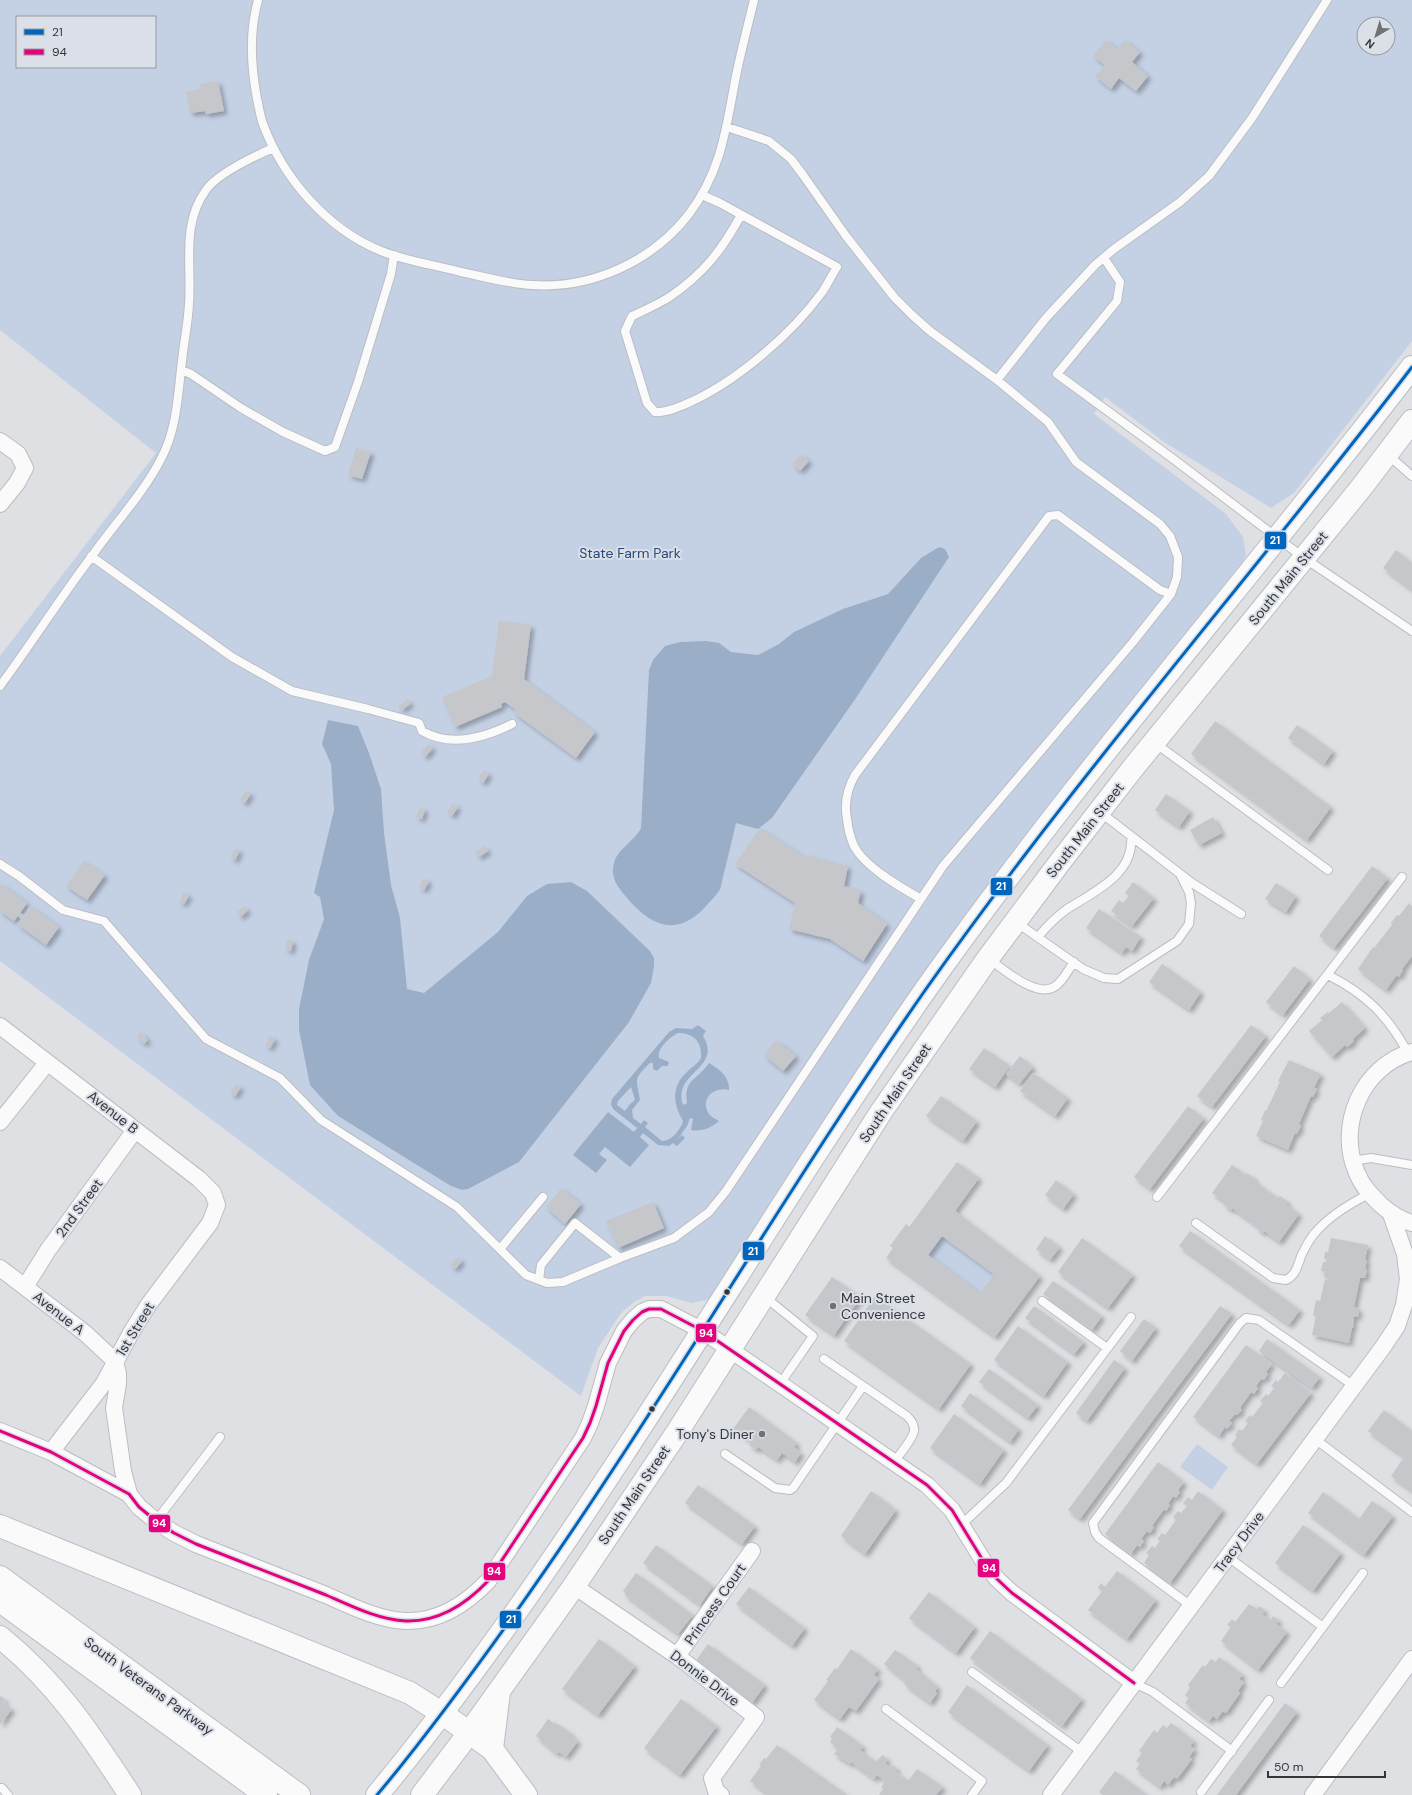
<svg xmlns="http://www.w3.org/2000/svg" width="1412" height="1795" viewBox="0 0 1412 1795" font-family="'DM Sans',sans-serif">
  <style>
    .green { fill: #c4d1e5; fill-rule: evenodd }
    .water { fill: #9baec8; fill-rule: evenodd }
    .building { fill: #c5c7cb; fill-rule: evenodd; filter: url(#shadow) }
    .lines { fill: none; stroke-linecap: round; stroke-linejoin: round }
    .service-casing { stroke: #bbbdc1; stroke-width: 10 }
    .minor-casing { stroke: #bbbdc1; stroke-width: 18 }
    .trunk-casing { stroke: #bbbdc1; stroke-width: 24 }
    .service { stroke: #fafafb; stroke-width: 8 }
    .minor { stroke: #fafafb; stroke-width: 16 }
    .trunk { stroke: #fafafb; stroke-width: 22 }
    .bus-1-casing { stroke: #dadfe8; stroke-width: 6 }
    .bus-2-casing { stroke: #dadfe8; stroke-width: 6 }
    .bus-1 { stroke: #0065bd; stroke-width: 3 }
    .bus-2 { stroke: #e5007d; stroke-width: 3 }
    .bus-dot { fill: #333538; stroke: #dadfe8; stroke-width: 1.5 }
    .poi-dot { fill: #6f7174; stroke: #dadfe8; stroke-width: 1.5 }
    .labels { text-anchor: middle; stroke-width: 4; stroke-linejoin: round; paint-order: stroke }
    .park-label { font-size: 14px; fill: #284b7b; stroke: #dadfe8 }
    .street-label { font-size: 14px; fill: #333538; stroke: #dadfe8 }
    .poi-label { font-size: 14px; fill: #333538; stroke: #dadfe8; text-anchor: start }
    .line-badge { stroke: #dadfe8; stroke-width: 1.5 }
    .badge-label { font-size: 11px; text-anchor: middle; font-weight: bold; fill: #fff }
  </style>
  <defs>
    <filter id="shadow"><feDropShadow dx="3.5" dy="3.5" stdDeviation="2" flood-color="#0004"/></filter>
  </defs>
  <rect width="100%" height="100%" fill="#dee0e4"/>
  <!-- green -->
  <path class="green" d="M0,0h1412v341l-118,152 -23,15 -107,-66 -59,-45 -11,17 132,100 17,23 3,18 -6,14 -194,240 -94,124 -81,118 -160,248 -19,4 -26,-7h-21l-11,6 -13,11 -23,35 -17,48 -581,-435v-305l156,-203 -156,-123zM17,17h138v50h-138zM1364,24h24v24h-24z
    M942,1236l52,38 -14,19 -52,-38z
    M1197,1444l31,23 -16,23 -32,-23z"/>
  <!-- water -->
  <path class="water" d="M939,547l6,2 4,8 -93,141 -84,120 -14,11 -22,-6c-4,17 -8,34 -12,50 -2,6 -2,13 -5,18 -3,5 -8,9 -12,14 -28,32 -55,23 -80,-7 -9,-11 -17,-20 -13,-35 3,-14 21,-22 27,-35l8,-158 4,-10 12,-14 15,-4 26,-1 13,2 12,9 27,3 21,-11 15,-12 49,-23 45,-15 33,-36z
    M328,720l30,6 11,27 12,36 3,44 7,52 9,33 7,71 17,4 74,-61 29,-36 20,-12 24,-2 16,9 63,60 4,7v9l-3,16 -22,39 -110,140 -51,27 -6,1 -11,-4 -113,-70 -28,-31 -11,-55v-21l10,-49 15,-41 -4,-22 -6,-4 20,-83 -3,-46 -9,-20z
    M698,1025l8,6 -3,5c20,33 -31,36 -20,69l4,-2c-4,-24 11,-23 22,-40 10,6 21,14 20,27 -15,-4 -30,9 -20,24 2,3 7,5 10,7 -8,7 -17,11 -28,9l2,-11 -3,-1 -3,8 -9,13 4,-4 3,3 -8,8 -4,-3 -4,3 -11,-1 -15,-12 -3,4 9,8 -19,22 -25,-20 -6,7 8,6 -11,13 -23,-18 35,-43 26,20 3,-4 -24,-19 -2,-5 1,-5 57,-67 7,-4 16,1zM678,1033c16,0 24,9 23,25 -4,7 -10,9 -15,15 -15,14 -13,31 -3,48 -2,8 -11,20 -21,20l-17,-14 3,-4 -4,-3 -3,4 -8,-6 -1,-8 8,-10c-3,-21 -8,-20 10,-37h3v6l4,2 5,-5h6l1,-4 -10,-4c-2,-10 11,-21 19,-25zM631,1087l4,13 -5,4 -5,7 -8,-6 1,-4z"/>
  <!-- building -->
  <path class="building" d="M1106,40l11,9 8,-9 15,12 -8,10 16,14 -12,15 -17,-13 -8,11 -16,-13 10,-11 -12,-9z
    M218,81l6,30 -18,3 -1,-3 -15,2 -4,-21 15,-3 -1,-5z
    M356,448l15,4 -9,27 -14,-4z
    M801,454l8,7 -9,10 -8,-7z
    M1396,550l16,13v27l-29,-22z
    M499,621l32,4 -7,54 71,53 -19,26 -62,-45 2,-3 -11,-8 -4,2 1,3 -47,20 -13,-30 50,-21z
    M407,699l4,4 -9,7 -4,-4z
    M1215,721l116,86 -24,33 -116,-86z
    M1297,725l36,26 -9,13 -36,-26z
    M428,744l5,4 -8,9 -4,-4z
    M484,770l5,4 -6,9 -5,-4z
    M245,791l6,2 -6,10 -5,-3z
    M1166,794l24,17 -11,16 -24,-17z
    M453,803l5,4 -6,9 -5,-4z
    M420,807l5,2 -3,10 -6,-2z
    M1213,817l9,16 -23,12 -9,-15z
    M760,828l46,30 1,-3 41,11 -4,20 17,5 -3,12 29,21 -24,37 -33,-22 -41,-10 6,-26 -60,-39z
    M485,846l3,5 -9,6 -4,-5z
    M235,848l5,2 -5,10 -5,-3z
    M84,861l21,14 -18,25 -21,-14z
    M1372,866l16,12 -54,70 -15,-12z
    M424,878l5,3 -5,9 -5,-3z
    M1133,882l21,16 -22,28 -21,-15 8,-11 4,3 6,-7 -4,-3z
    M0,883l27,20 -7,10 4,2 6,-9 29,21 -13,18 -29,-21 4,-5 -3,-3 -4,5 -14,-10z
    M1276,883l20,13 -10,16 -21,-13z
    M184,892l5,3 -5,9 -5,-2z
    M1409,903l3,3v50l-10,13 1,1 -4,7 -2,-2 -11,15 -28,-21 15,-22 1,1 18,-23 -1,-2 6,-8 2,1z
    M244,906l4,4 -8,7 -3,-5z
    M1099,909l42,28 -9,14 -6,-4 -4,6 -36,-25z
    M288,939l5,2 -2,10 -6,-2z
    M1162,964l39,28 -12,18 -40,-28z
    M1294,966l16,13 -27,36 -17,-13z
    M1342,1002l23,26 -12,11 1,2 -7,6 -2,-2 -13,12 -23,-26 13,-11 -2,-2 8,-6 1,1z
    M1251,1025l15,11 -54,71 -15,-11z
    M141,1032l7,8 -4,4 -7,-8z
    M270,1036l5,3 -5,9 -5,-3z
    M776,1040l20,16 -13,15 -19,-16z
    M984,1048l26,18 -15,21 -26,-18z
    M1020,1056l13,11 -14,17 -13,-10z
    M1289,1060l32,14 -7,14 3,1 -4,8 -2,-1 -12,28 2,2 -4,8 -2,-1 -7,17 -32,-14 7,-15 -2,-1 4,-10 1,1 14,-29 -2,-1z
    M1033,1073l35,25 -13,18 -35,-25z
    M236,1084l5,3 -6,9 -5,-3z
    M941,1096l36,25 -14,20 -37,-25z
    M1188,1106l16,12 -54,71 -16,-12z
    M957,1162l22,16 -24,33 85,65 -45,61 -109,-79 7,-10 -3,-2 16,-22 3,3zM942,1236l52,38 -14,19 -52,-38z
    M1232,1165l14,10 1,-2 8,6 -1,2 24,17 2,-2 8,6 -2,2 13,10 -20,28 -15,-11 -1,2 -7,-5 1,-2 -25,-18 -1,2 -8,-6 2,-2 -13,-9z
    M1056,1180l18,14 -11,15 -18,-14z
    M561,1188l20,16 -16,20 -19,-17z
    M653,1202l11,26 -46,20 -12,-27z
    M1190,1231l110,79 -11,15 -110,-79z
    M1045,1236l15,11 -10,13 -14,-11z
    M1082,1238l51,37 -25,33 -50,-36z
    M1331,1238l37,7 -3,15h2l-2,9 2,1 -2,8h-5l-6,29 5,2 -1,8 -4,-1 -1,12 -1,-1 -3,16 -37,-8 4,-19h-3l3,-16 4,1 5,-22 3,1v-2l-4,-1 1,-5 -4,-1 2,-9h4v-3h-3l1,-7h3z
    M458,1257l4,4 -7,8 -5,-4z
    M832,1277l29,20 -27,38 -29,-20z
    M1053,1281l49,35 -10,14 -49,-36z
    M875,1296l96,68 -32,45 -95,-68z
    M1034,1306l50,36 -10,12 -49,-36z
    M1220,1306l12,8 -113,152 -39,53 -12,-9z
    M1144,1319l12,9 -24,33 -12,-10z
    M1018,1326l50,36 -24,34 -50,-36z
    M1267,1339l53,38 -8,11 -53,-37z
    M1246,1345l26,19 -6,8 2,2 -4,6 -3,-1 -5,7 2,2 -4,6 -3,-2 -11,16 2,2 -5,5 -2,-1 -6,7 3,2 -5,6 -2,-2 -6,9 -26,-19z
    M1114,1360l11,8 -38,53 -11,-8z
    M989,1369l49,36 -10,13 -49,-36z
    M1285,1373l26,20 -54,71 -26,-19 6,-8 -2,-2 4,-6 3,2 6,-8 -3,-2 5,-6 2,2 11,-14 -3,-2 6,-7 2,2 6,-8 -3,-2 5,-6 2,2z
    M970,1393l49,36 -9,13 -49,-36z
    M749,1407l48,36 -3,4 7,6 -6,9 -13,-9 -5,7 -19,-13 -2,3 -7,-5 2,-3 -18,-13z
    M1384,1410l28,21v60l-21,-15 13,-19 -36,-26z
    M954,1414l50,36 -24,34 -50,-36z
    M1158,1462l26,20 -6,8 2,2 -4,6 -3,-2 -5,8 2,1 -4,6 -2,-2 -12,17 2,1 -4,6 -3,-2 -6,8 3,2 -4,6 -3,-2 -6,9 -26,-20z
    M698,1485l57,41 -13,18 -57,-41z
    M871,1491l25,19 -31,44 -24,-18z
    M1198,1491l25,19 -53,73 -26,-20 5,-8 -3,-2 6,-7 3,2 5,-7 -3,-2 5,-6 3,2 11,-15 -3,-3 5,-6 3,2 6,-7 -4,-3 5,-6 4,3z
    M1323,1492l36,27 13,-18 21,15 -29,39 -56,-42z
    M1303,1525l38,28 -28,38 -38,-28z
    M656,1545l57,41 -13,19 -57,-42z
    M1117,1571l39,29 -29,39 -39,-29 14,-19 -4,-3 3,-5 4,4z
    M636,1573l57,42 -15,19 -53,-39 1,-1 -3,-3z
    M749,1587l56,41 -13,18 -56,-42z
    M929,1592l46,35 -19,26 -47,-35z
    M1249,1604l8,5 2,-3 6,4 -3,4 9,6 2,-4 6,4 -3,4 11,8 -29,38 -37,-29 10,-14 -4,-2 5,-6 3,3z
    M990,1631l92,68 -20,27 -92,-68z
    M599,1639l36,27 -37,49 -36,-26z
    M708,1644l57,41 -13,18 -57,-41z
    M851,1649l27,20 -4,6 5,4 -23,32 -7,-4 -9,12 -26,-19 14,-19 -2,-1 9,-12 2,1z
    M895,1650l23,16 -2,3 22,18 -3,4 2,2 -7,10 -26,-19 2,-3 -22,-17z
    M1219,1657l24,18 -4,4 5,3 -6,9 2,2 -14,20 -3,-2 -6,8 -4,-3 -4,5 -24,-18 4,-5 -4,-3 5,-7 -2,-3 15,-20 2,2 6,-8 5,3z
    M967,1685l81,60 -19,26 -81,-59z
    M0,1696l5,3 -2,3 9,7 -12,16z
    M681,1699l36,27 -37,49 -36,-27z
    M1285,1703l12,9 -61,83h-19z
    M548,1719l7,5 1,-1 16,11 -1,2 7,5 -12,16 -7,-5 -2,2 -21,-18z
    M1171,1723l23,18 -4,5 5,3 -6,8 3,2 -15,20 -3,-2 -6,8 -4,-4 -4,6 -24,-18 4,-5 -4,-3 6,-8 -3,-2 15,-21 3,3 6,-8 4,3z
    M837,1727l26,19 -3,4 16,12 6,-7 6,4 -3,4 6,5 2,-3 4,3 -2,3 13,10 9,-12 26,18 -7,8h-57l4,-6 -2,-1 4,-7 -8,-6 -3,4 -23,-17 -1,2 -16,-10 4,-5 -8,-7 2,-3 -2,-2z
    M777,1745l70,50h-78l-19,-14 11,-15 -2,-1 5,-7 2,1z
    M1115,1771l32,24h-44l-4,-3z"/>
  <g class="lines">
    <defs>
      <path id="service" d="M258,0c-9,33 -7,65 -1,99 2,8 3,17 6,25 20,54 64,105 118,127 25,10 54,14 80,21 24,5 48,12 72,13 59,4 120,-24 156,-71 33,-44 37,-86 47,-138 5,-25 12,-51 18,-76
        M702,195l18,8 117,64c-5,8 -9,16 -14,24 -31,43 -88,92 -137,113 -10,4 -20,9 -31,8l-8,-9 -22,-72 7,-15c13,-6 27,-12 39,-20 33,-23 51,-46 70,-81
        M1104,258l16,24 -3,19 -60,73 115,84 132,100 108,73
        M181,370l10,4 50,34 42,24 42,19 10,-4 23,-65 33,-108 3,-19
        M997,380l49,-62 49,-53 19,-16 66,-47 29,-26 43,-58 75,-118
        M1387,454l25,22
        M91,556l141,101 60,34 76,18 51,14 3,8c29,17 62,7 90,-7
        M0,686c32,-43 60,-88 92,-130 23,-33 52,-63 70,-99 15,-29 16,-64 20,-96 2,-19 6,-38 7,-57 3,-38 -8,-80 17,-114 11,-16 49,-34 67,-42
        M1155,743l173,127
        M1100,812l92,71 49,31
        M0,864l19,12 44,34 41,11 102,118 74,39 41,42 136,87 69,68 21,8 16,-1 57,-24 54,-20 35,-26 17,-21 217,-325 190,-224 38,-48 6,-17 1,-20 -8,-21 -10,-12 -84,-62 -28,-40 -51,-42 -67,-49 -18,-16 -18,-18 -48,-61 -43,-61 -12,-16 -22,-18 -42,-14
        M921,899c-21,-12 -56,-32 -67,-53 -4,-9 -6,-18 -7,-27 -3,-16 0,-30 8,-44l194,-259 9,-1 102,75 11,4
        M1016,922l67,47 21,9 14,1 59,-38 12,-17 2,-21 -2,-11 -9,-18
        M1038,937c9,-11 18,-20 29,-28 27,-17 68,-35 64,-73
        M989,959c14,10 45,37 63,29 9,-3 16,-18 22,-26
        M1328,975c38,19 60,41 80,78
        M1352,1161l19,-3 41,7
        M1157,1197l245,-320
        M1196,1223l77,55 13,2c12,-6 11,-16 17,-28 3,-6 7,-13 11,-18 15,-18 35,-30 55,-40
        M500,1249l43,-52
        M539,1280l2,-15 34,-42 45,35
        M765,1297l48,39 -33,48
        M1042,1301l65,47
        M824,1359l83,57c4,4 8,9 7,15 -1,8 -15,24 -20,31
        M1315,1439l97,73
        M725,1454l50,34 15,2 3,-2 70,-102
        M156,1521l64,-84
        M960,1526l46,-43 125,-166
        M1228,1557l95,70
        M1191,1606l-92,-68 -4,-6 -2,-9 147,-200 6,-5 13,2 95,66
        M972,1672l110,80
        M1134,1683l19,9 79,59
        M1281,1683l82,-110
        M886,1709l96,72 -10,14
        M0,1788h2l6,7
        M1201,1792l68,-92"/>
      <path id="minor" d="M0,441l18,13 7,14 -8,15 -17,21
        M0,1026l199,153 14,14 4,12 -7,18 -61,81 -17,27 -28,52 -53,69
        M1412,1052c-50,14 -76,74 -55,121 5,13 14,22 24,32 9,8 19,15 31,18
        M0,1122l47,-59
        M0,1268l85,65 30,28 3,13v10l-4,24 9,63 6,23
        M25,1287l23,-37 87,-120
        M0,1431l51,21 78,42 10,13 17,14 18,12 22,11c44,17 87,34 130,51 25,11 53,25 80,26 33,1 61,-18 82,-40l95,-143 7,-15 6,-17 12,-43 16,-32 9,-11 9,-8 7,-3h12l42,22 224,154 25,25 32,52 13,17 15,14 122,90
        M574,1586l103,70 79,61 -44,61 4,13 5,4
        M677,1656l75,-105
        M1051,1795l332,-448 14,-21 7,-21 4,-26 -3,-25 -14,-40
        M1313,1795l99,-136"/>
      <path id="trunk" d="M0,1526l410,167 33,21 49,35 34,46
        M0,1577l299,218
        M0,1601l266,194
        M0,1637c58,47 90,97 130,158
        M492,1749l7,-57
        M377,1795c48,-57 91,-116 134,-176 146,-205 271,-424 415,-630 152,-215 326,-413 486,-622
        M422,1795l47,-62 105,-147 104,-155 203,-319 105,-151 74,-99 73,-94 228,-280 51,-67"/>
    </defs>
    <!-- service casing -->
    <use href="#service" class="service-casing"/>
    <!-- minor casing -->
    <use href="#minor" class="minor-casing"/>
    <!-- trunk casing -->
    <use href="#trunk" class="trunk-casing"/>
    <!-- service -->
    <use href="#service" class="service"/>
    <!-- minor -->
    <use href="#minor" class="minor"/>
    <!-- trunk -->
    <use href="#trunk" class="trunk"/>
    <defs>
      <path id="bus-1" d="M377,1795c48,-57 91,-116 134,-176 146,-205 271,-424 415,-630 152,-215 326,-413 486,-622"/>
      <path id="bus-2" d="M0,1431l51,21 78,42 10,13 17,14 18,12 22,11c44,17 87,34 130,51 25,11 53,25 80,26 33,1 61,-18 82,-40l95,-143 7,-15 6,-17 12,-43 16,-32 9,-11 9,-8 7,-3h12l42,22 224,154 25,25 32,52 13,17 15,14 122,90"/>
    </defs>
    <!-- bus-1 casing -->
    <use href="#bus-1" class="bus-1-casing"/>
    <!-- bus-2 casing -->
    <use href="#bus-2" class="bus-2-casing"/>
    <!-- bus-1 -->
    <use href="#bus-1" class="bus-1"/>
    <!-- bus-2 -->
    <use href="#bus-2" class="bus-2"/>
  </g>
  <!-- markers -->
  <g class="bus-dot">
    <circle cx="727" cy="1292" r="3.5"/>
    <circle cx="652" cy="1409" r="3.5"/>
  </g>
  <g class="poi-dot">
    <circle cx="833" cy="1306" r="4"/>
    <circle cx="762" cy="1434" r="4"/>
  </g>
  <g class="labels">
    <!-- park labels -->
    <g class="park-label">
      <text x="630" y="558">State Farm Park</text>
    </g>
    <!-- street labels -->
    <g class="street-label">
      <text transform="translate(1288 578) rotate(-51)" y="5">South Main Street</text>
      <text transform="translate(1085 830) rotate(-52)" y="5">South Main Street</text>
      <text transform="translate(895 1093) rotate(-56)" y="5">South Main Street</text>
      <text transform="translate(113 1112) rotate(38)" y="5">Avenue B</text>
      <text transform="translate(79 1208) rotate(-54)" y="5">2nd Street</text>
      <text transform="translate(59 1313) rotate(38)" y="5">Avenue A</text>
      <text transform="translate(135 1329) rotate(-59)" y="5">1st Street</text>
      <text transform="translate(634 1495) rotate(-56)" y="5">South Main Street</text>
      <text transform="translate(1239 1542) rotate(-53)" y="5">Tracy Drive</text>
      <text transform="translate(715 1604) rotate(-55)" y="5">Princess Court</text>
      <text transform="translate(705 1678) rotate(37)" y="5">Donnie Drive</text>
      <text transform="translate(149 1686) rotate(36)" y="5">South Veterans Parkway</text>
    </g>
    <!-- poi labels -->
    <g class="poi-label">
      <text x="841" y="1303">Main Street<tspan x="841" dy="16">Convenience</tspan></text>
      <text x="754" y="1439" text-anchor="end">Tony's Diner</text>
    </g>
  </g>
  <g class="line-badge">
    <rect x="1264" y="531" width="23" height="19" rx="4" fill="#0065bd"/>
    <rect x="990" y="877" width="23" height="19" rx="4" fill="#0065bd"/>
    <rect x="742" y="1241" width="23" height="20" rx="4" fill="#0065bd"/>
    <rect x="695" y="1323" width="22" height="20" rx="4" fill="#e5007d"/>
    <rect x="148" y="1514" width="23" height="19" rx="4" fill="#e5007d"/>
    <rect x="977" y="1558" width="23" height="20" rx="4" fill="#e5007d"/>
    <rect x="483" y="1562" width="23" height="19" rx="4" fill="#e5007d"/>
    <rect x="499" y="1610" width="23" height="19" rx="4" fill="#0065bd"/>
  </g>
  <g class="badge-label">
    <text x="1275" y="544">21</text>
    <text x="1001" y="890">21</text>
    <text x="753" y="1255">21</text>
    <text x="706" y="1337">94</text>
    <text x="159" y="1527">94</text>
    <text x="989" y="1572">94</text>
    <text x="494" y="1575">94</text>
    <text x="511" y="1623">21</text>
  </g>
  <!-- legend -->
  <rect x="16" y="16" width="140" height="52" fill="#dadfe8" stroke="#979ba2"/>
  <rect x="24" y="29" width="20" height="6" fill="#0065bd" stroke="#979ba2"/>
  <text x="52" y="36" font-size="12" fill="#333538">21</text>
  <rect x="24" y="49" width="20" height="6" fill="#e5007d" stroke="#979ba2"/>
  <text x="52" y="56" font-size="12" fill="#333538">94</text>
  <!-- north arrow -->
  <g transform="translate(1376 36) rotate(218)"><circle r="19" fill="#dadfe8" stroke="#979ba2"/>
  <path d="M0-3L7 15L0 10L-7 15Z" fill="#6f7174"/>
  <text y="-6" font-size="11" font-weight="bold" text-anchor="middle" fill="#333538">N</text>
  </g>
  <!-- scale -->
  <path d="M1268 1771v6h117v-6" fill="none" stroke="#333538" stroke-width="2"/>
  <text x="1274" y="1771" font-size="12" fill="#333538" stroke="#dadfe8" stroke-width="3" paint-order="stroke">50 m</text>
</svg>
